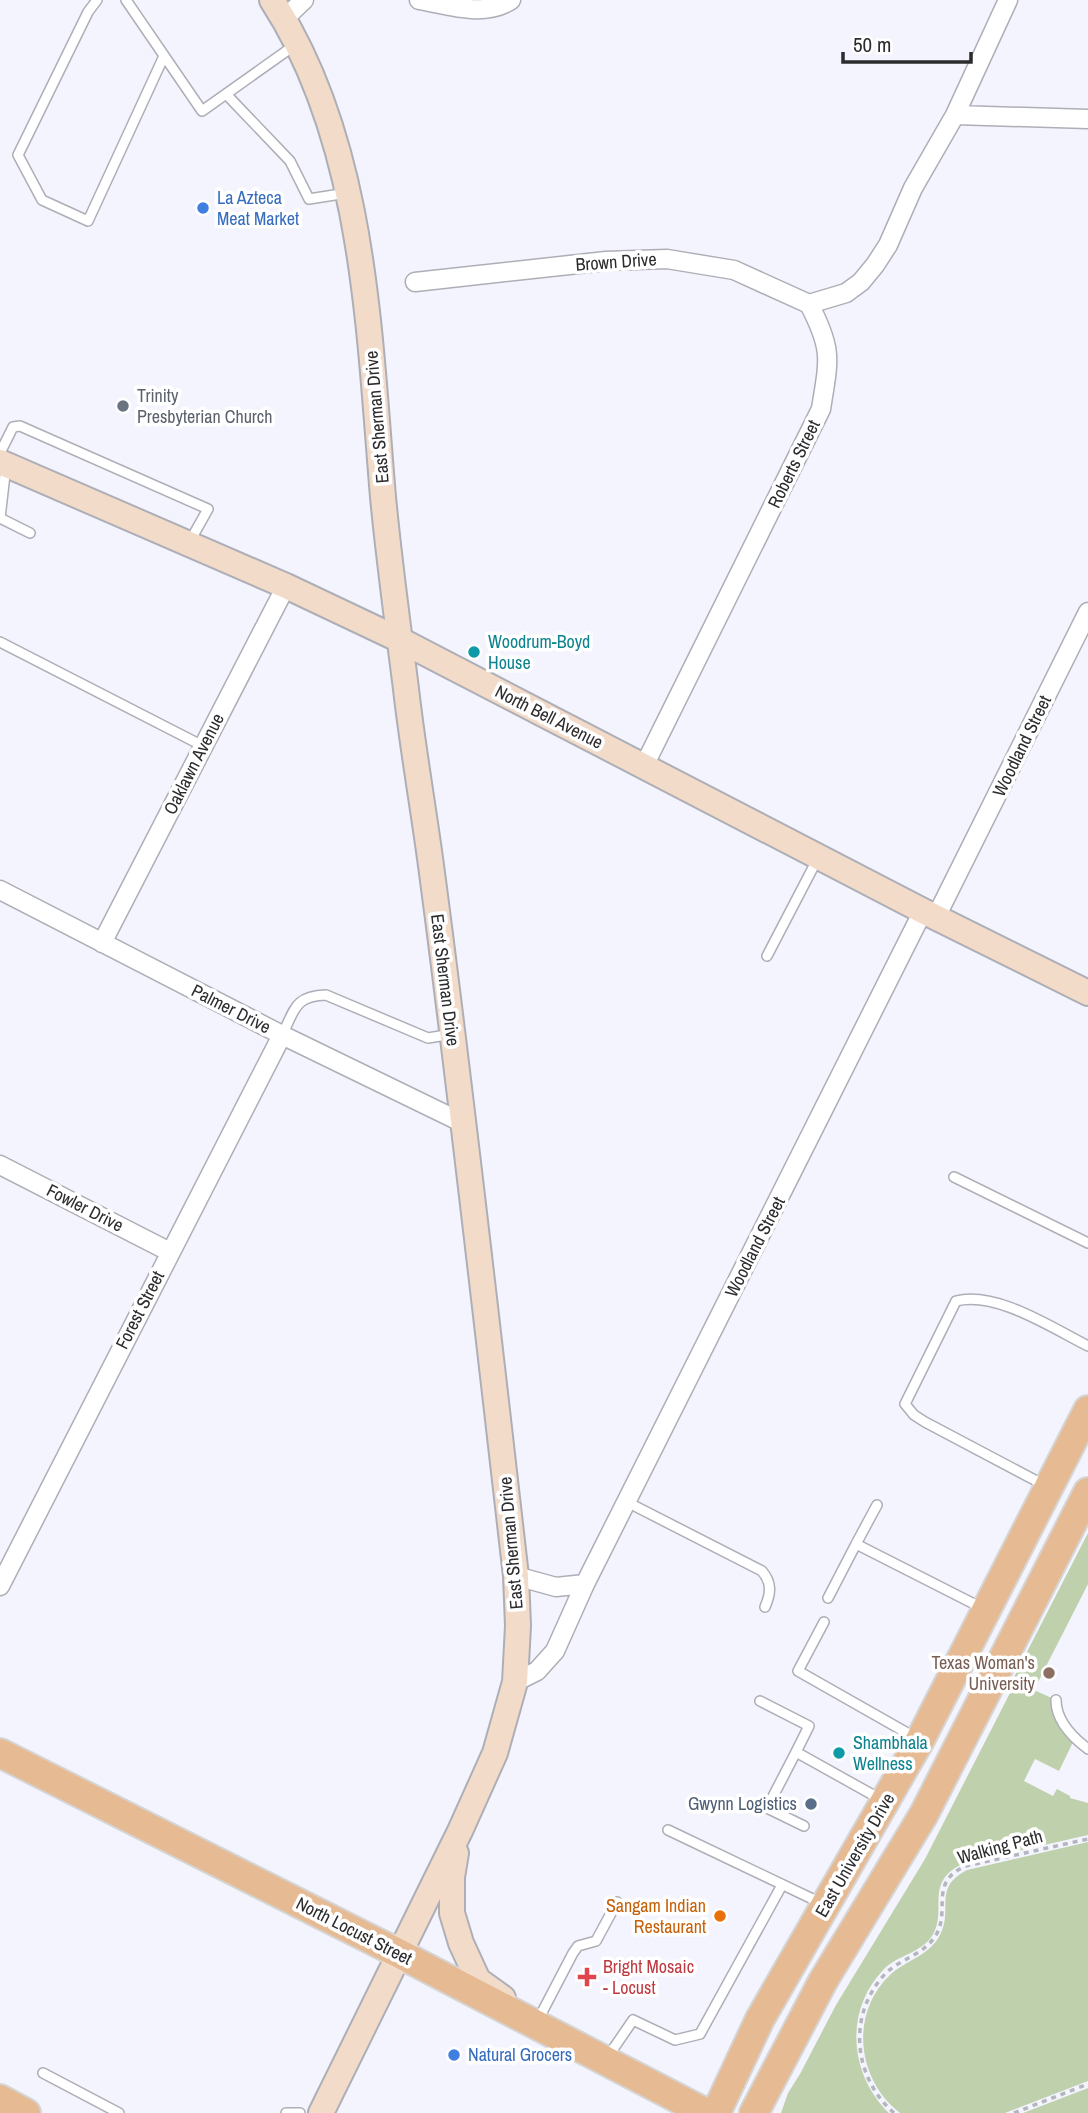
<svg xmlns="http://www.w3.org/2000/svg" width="1088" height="2113" viewBox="0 0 1088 2113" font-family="'Archivo Narrow',sans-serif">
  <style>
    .green { fill: #bed0ac }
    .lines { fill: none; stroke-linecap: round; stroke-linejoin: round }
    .lane-casing { stroke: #aeaeb7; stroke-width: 12 }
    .street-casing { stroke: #aeaeb7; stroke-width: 21 }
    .secondary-casing { stroke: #aeaeb7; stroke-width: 28 }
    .primary-casing { stroke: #d5d5d5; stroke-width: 32 }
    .path { stroke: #b5b5bd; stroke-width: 3.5; stroke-dasharray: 5 5; stroke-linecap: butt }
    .lane { stroke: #fff; stroke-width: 9 }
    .street { stroke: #fff; stroke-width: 18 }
    .secondary { stroke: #f2dcc9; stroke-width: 24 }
    .primary { stroke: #e6ba93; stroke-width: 28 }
    .shop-dot { fill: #3f7fe0; stroke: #fff; stroke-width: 2.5 }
    .worship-dot { fill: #6b7280; stroke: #fff; stroke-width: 2.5 }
    .culture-dot { fill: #0f9aa8; stroke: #fff; stroke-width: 2.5 }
    .education-dot { fill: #8d6e63; stroke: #fff; stroke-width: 2.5 }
    .service-dot { fill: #5c6f8a; stroke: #fff; stroke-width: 2.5 }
    .food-dot { fill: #e8710a; stroke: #fff; stroke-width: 2.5 }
    .health-dot { fill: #e0444e; stroke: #fff; stroke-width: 2.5 }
    .labels { text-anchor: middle; stroke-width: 7; stroke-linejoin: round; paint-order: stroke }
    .shop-label { font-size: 18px; fill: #366cbe; stroke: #fff; text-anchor: start }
    .street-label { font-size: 18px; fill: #2c2c2f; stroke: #fff }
    .worship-label { font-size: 18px; fill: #5b616d; stroke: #fff; text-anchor: start }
    .culture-label { font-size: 18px; fill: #0d838f; stroke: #fff; text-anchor: start }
    .education-label { font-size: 18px; fill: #785e54; stroke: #fff; text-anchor: end }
    .service-label { font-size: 18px; fill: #4e5e75; stroke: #fff; text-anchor: end }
    .food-label { font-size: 18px; fill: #c56008; stroke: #fff; text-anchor: end }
    .health-label { font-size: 18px; fill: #be3a42; stroke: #fff; text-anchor: start }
  </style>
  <rect width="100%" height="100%" fill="#f4f4fe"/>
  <!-- green -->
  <path class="green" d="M1088,1533v51l-54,106 22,10 -4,9 8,19 14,12 -15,31 -24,-12 -11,22 29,15 4,-7 13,7v2l18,5v32l-123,28c-43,18 -16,48 -33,73 -11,17 -34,19 -48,33 -40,41 -35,105 5,144h-108l7,-20 12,-19 36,-69 89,-146 85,-166 3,-14z
    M1088,1842v239l-83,32h-105c-43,-33 -51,-99 -10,-138 16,-15 39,-19 50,-40 14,-26 -8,-47 27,-65z
    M1088,2088v25h-65z"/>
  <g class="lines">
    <defs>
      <path id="lane" d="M97,0l-9,12 -70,143 24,45 46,21 76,-165
        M126,0l76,111 93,-66
        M226,94l64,67 19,38 38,-6
        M0,453l13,-26 7,-1 188,83 -18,32
        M6,466l-6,52 30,15
        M0,642l203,104
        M767,956l51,-98
        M282,1035c13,-25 12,-39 44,-40l102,43 24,-4
        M954,1177l134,66
        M1046,1486l-121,-64 -11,-7 -9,-11 51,-103c41,-10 96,27 132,45
        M627,1502l135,69c10,12 9,22 3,36
        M877,1505l-21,39 128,65
        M828,1598l28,-54
        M824,1622l-26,49 118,67
        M1056,1700c0,21 16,37 32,49
        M760,1701l49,25 -13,26 86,48
        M796,1752l-29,56 37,18
        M668,1830l153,73
        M538,2020l35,-67 5,-7 18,-5 21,-39
        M607,2058l26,-38 42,20 25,-6 82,-149
        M43,2073l76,40
        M286,2113h14"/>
      <path id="street" d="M419,0c29,5 65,18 92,0
        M284,19l20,-19
        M955,115l133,4
        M415,282l191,-21 61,-2 67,11 75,34
        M809,304l37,-11 15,-11 14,-17 13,-20 25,-57 42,-73 53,-115
        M644,766l177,-357c8,-50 12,-59 -12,-105
        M0,890l282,145 181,88
        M936,917l152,-305
        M102,943l184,-357
        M0,1165l170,87
        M516,1576l40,11 29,-3
        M0,1586l282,-551
        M515,1682l22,-11 18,-20 30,-67 338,-673"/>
      <path id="secondary" d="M272,0c93,143 97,332 111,497 6,64 15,128 23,192 7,62 18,122 26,184 31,234 57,469 84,703l2,50 -3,56 -20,71 -35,78 -139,282
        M0,462l286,124 114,54 523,271 165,82
        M456,1853l-4,24v36l9,30 17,37 25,18"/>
      <path id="primary" d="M0,1753l400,201 306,159
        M0,2099l26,14
        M716,2113l44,-94 160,-279 168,-330
        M754,2113l69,-132 101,-167 164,-322"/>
    </defs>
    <!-- lane casing -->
    <use href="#lane" class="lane-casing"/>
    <!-- street casing -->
    <use href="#street" class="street-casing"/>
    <!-- secondary casing -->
    <use href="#secondary" class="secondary-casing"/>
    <!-- primary casing -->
    <use href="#primary" class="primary-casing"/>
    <!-- path -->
    <path class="path" d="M894,2113c-41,-36 -47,-98 -9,-139 16,-16 39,-19 51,-39 15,-25 -8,-53 30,-69l122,-27
      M1014,2113l74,-29"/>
    <!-- lane -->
    <use href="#lane" class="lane"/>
    <!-- street -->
    <use href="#street" class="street"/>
    <!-- secondary -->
    <use href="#secondary" class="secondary"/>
    <!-- primary -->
    <use href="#primary" class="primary"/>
  </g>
  <!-- markers -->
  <g class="shop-dot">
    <circle cx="203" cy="208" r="7"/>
    <circle cx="454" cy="2055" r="7"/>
  </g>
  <circle class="worship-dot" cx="123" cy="406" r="7"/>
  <g class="culture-dot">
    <circle cx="474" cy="652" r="7"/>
    <circle cx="839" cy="1753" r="7"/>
  </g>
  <circle class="education-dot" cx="1049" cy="1673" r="7"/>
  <circle class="service-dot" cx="811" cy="1804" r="7"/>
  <circle class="food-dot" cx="720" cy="1916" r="7"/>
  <path class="health-dot" d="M583.5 1966.5h7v7h7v7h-7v7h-7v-7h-7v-7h7z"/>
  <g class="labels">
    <!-- shop labels -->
    <g class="shop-label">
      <text x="217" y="204">La Azteca<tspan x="217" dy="21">Meat Market</tspan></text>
      <text x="468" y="2061">Natural Grocers</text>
    </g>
    <!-- street labels -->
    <g class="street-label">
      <text transform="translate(616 262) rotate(-4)" y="6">Brown Drive</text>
      <text transform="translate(377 417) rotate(-95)" y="6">East Sherman Drive</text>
      <text transform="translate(794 464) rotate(-64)" y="6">Roberts Street</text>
      <text transform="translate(549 717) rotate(27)" y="6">North Bell Avenue</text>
      <text transform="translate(1022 746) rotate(-64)" y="6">Woodland Street</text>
      <text transform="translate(194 764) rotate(-63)" y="6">Oaklawn Avenue</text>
      <text transform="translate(445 980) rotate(83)" y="6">East Sherman Drive</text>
      <text transform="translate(231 1009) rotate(27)" y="6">Palmer Drive</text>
      <text transform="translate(85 1208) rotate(27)" y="6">Fowler Drive</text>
      <text transform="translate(755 1247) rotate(-63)" y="6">Woodland Street</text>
      <text transform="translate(140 1310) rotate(-63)" y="6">Forest Street</text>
      <text transform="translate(511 1543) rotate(-95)" y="6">East Sherman Drive</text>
      <text transform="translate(1000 1847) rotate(-15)" y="6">Walking Path</text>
      <text transform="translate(855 1855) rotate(-60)" y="6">East University Drive</text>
      <text transform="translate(354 1931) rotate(27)" y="6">North Locust Street</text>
    </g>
    <!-- worship labels -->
    <g class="worship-label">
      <text x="137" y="402">Trinity<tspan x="137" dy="21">Presbyterian Church</tspan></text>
    </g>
    <!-- culture labels -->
    <g class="culture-label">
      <text x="488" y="648">Woodrum-Boyd<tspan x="488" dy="21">House</tspan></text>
      <text x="853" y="1749">Shambhala<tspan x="853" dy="21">Wellness</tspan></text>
    </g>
    <!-- education labels -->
    <g class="education-label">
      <text x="1035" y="1669">Texas Woman's<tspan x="1035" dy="21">University</tspan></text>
    </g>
    <!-- service labels -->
    <g class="service-label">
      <text x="797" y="1810">Gwynn Logistics</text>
    </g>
    <!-- food labels -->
    <g class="food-label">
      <text x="706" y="1912">Sangam Indian<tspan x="706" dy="21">Restaurant</tspan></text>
    </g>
    <!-- health labels -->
    <g class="health-label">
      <text x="603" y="1973">Bright Mosaic<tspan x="603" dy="21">- Locust</tspan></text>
    </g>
  </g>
  <!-- scale -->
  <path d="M843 52v10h128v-10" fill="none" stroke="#2c2c2f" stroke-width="3.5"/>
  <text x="853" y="52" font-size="21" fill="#2c2c2f" stroke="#ffffff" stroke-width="5" paint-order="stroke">50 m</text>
</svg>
